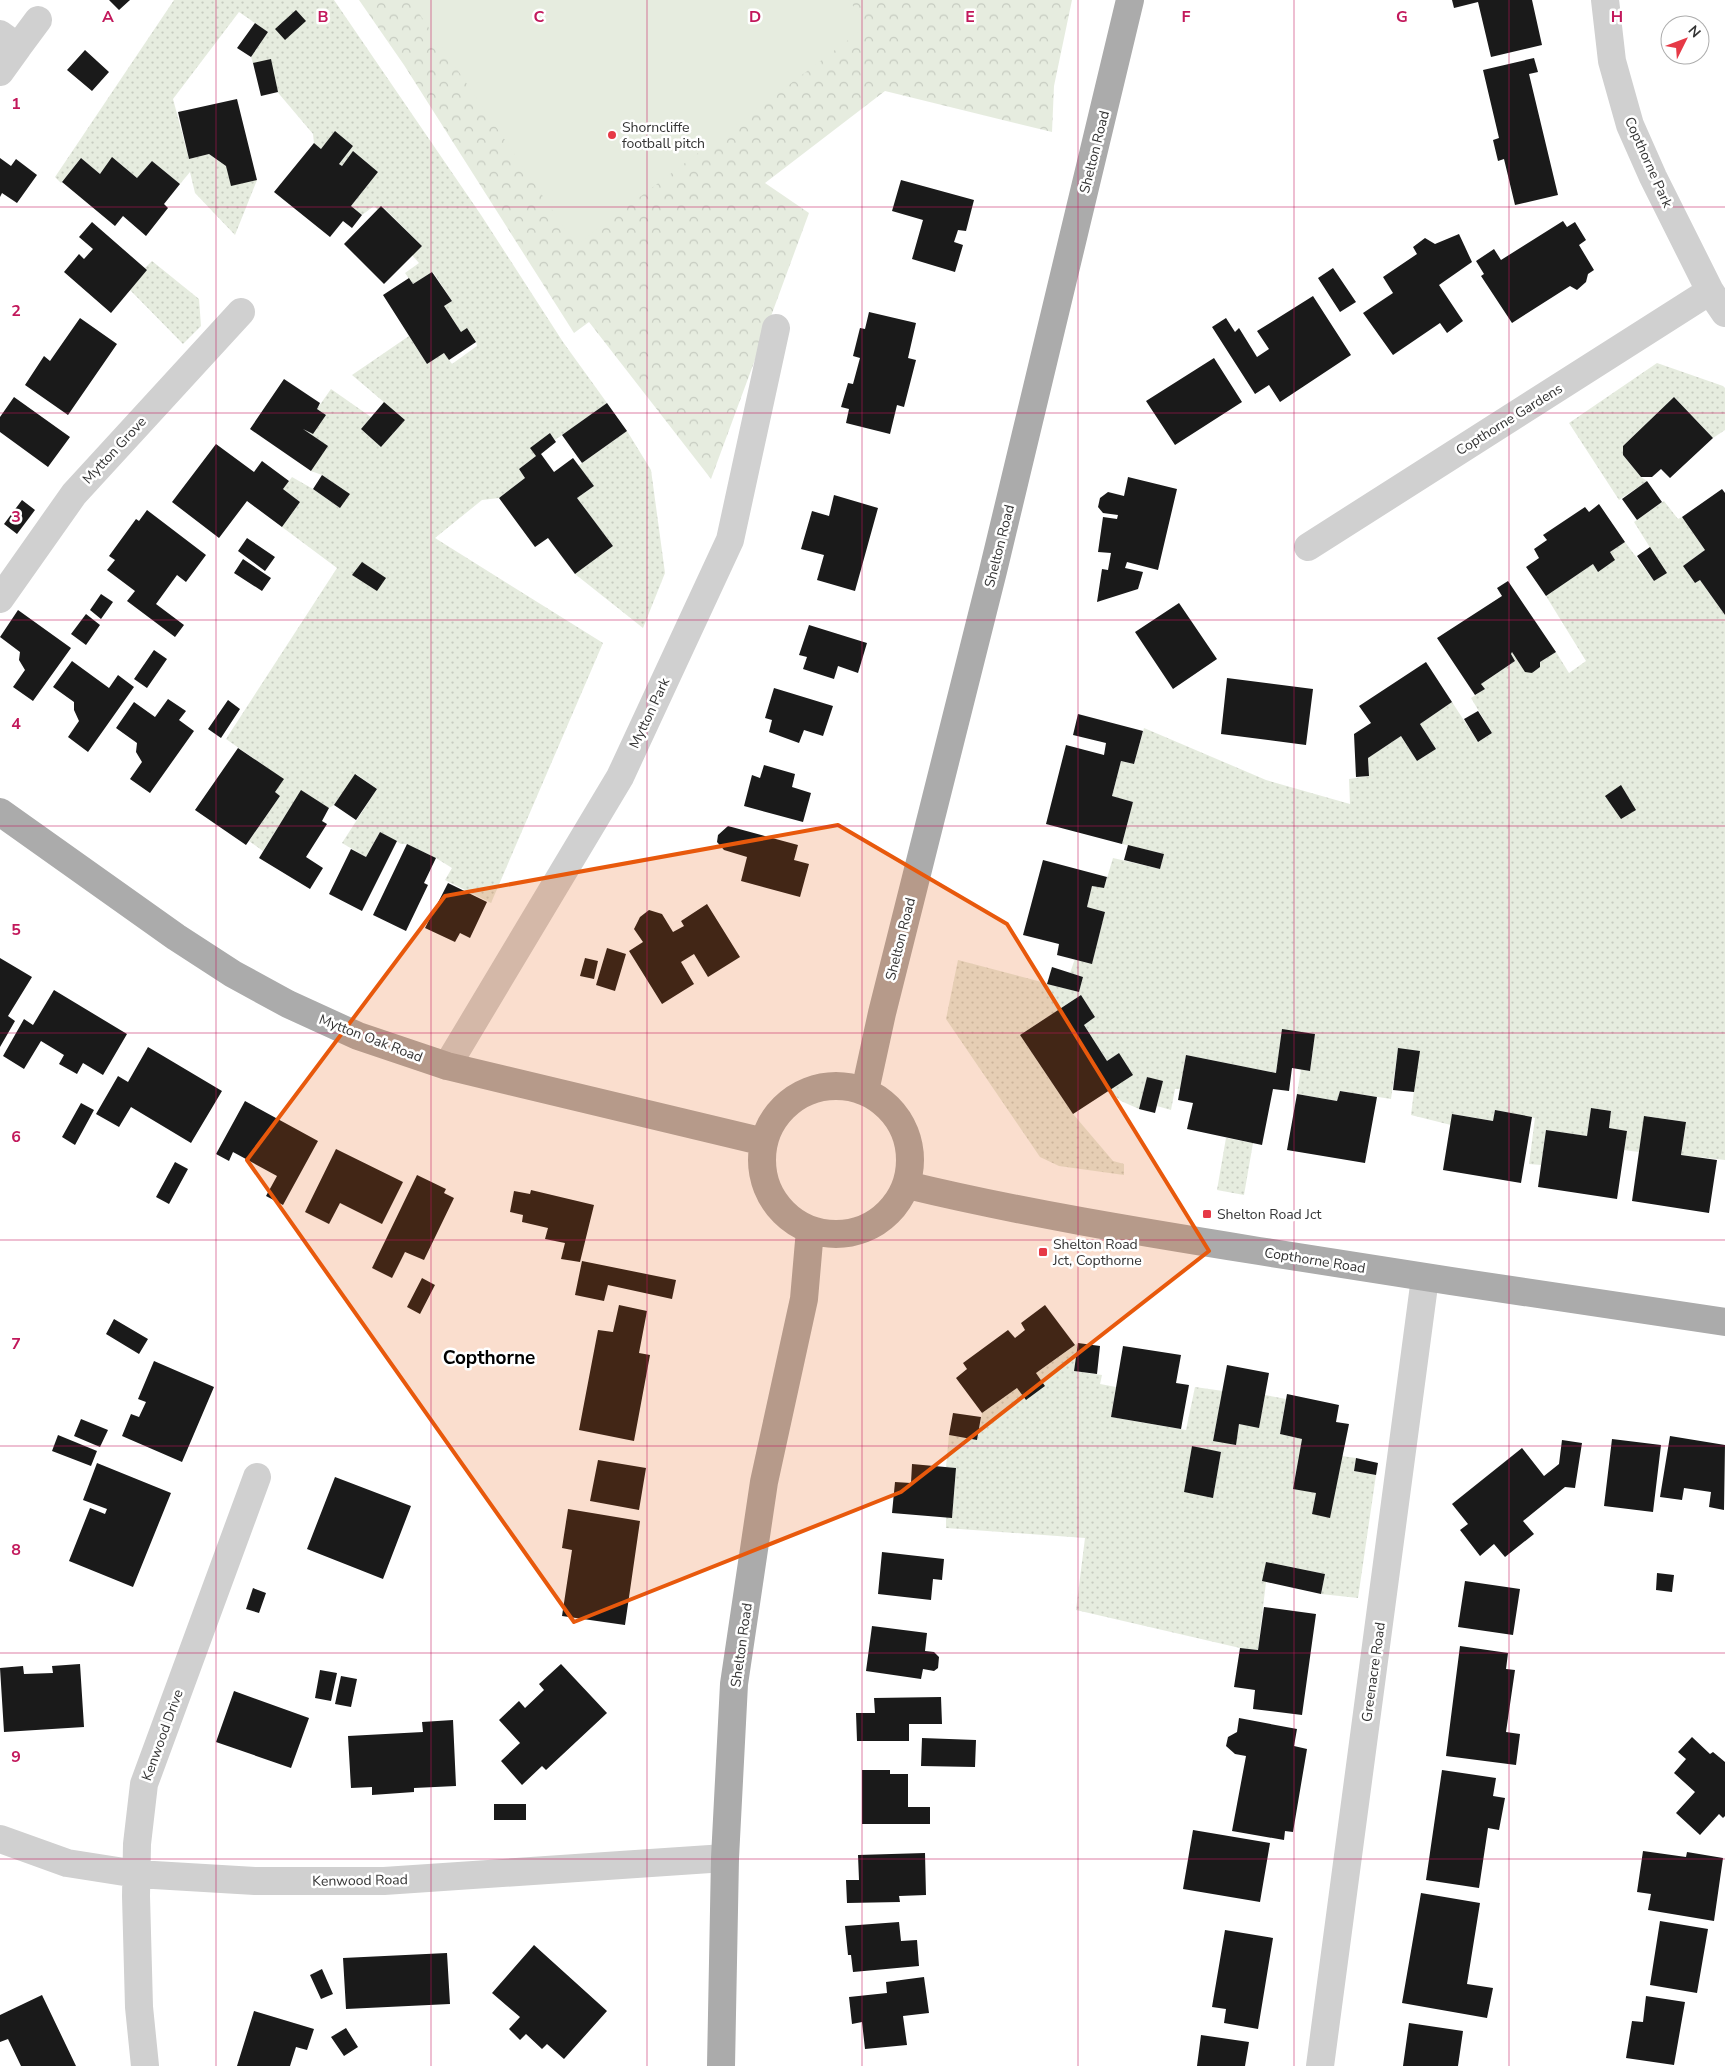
<svg xmlns="http://www.w3.org/2000/svg" width="1725" height="2066" viewBox="0 0 1725 2066" font-family="'Nunito Sans',sans-serif">
  <style>
    .forest { fill: url(#forest-crowns) }
    .garden { fill: url(#garden-dots); fill-rule: evenodd }
    .pitch { fill: #e6ecdf }
    .building { fill: #1a1a1a }
    .lines { fill: none; stroke-linecap: round; stroke-linejoin: round }
    .minor { stroke: #d0d0d0; stroke-width: 28 }
    .major { stroke: #ababab; stroke-width: 28 }
    .marked { fill: #e8590c; fill-opacity: 0.2; stroke: #e8590c; stroke-width: 4; stroke-linejoin: round }
    .grid { fill: none; stroke: #c2185b; stroke-width: 1; stroke-opacity: 0.55 }
    .poi-dot { fill: #e63946; stroke: #fff; stroke-width: 2 }
    .labels { text-anchor: middle; stroke-width: 5; stroke-linejoin: round; paint-order: stroke }
    .poi-label { font-size: 14px; fill: #333; stroke: #fff; text-anchor: start }
    .street-label { font-size: 14px; fill: #333; stroke: #fff }
    .district-label { font-size: 19px; font-weight: bold; fill: #000; stroke: #fff }
    .grid-label { font-size: 16px; text-anchor: middle; font-weight: bold; fill: #c2185b; stroke: #fff; stroke-width: 5; stroke-linejoin: round; paint-order: stroke }
  </style>
  <defs>
    <pattern id="forest-crowns" width="20" height="18" patternUnits="userSpaceOnUse" patternTransform="scale(1.25)"><rect width="20" height="18" fill="#e6ecdf"/><path d="M2 6a3 3 0 1 1 6 0M12 15a3 3 0 1 1 6 0" fill="none" stroke="#c6cbc0"/></pattern>
    <pattern id="garden-dots" width="8" height="8" patternUnits="userSpaceOnUse" patternTransform="scale(1.25)"><rect width="8" height="8" fill="#e6ecdf"/><path d="M2 2h.1M6 6h.1" fill="none" stroke="#c6cbc0" stroke-width="1.8" stroke-linecap="round"/></pattern>
  </defs>
  <rect width="100%" height="100%" fill="#fff"/>
  <!-- forest -->
  <path class="forest" d="M359,0h713l-18,86 -2,46 -167,-41 -120,92 44,30 -98,266 -122,-157 -15,11 -170,-268z"/>
  <!-- garden -->
  <path class="garden" d="M174,0h160l147,215 82,127 44,61 -52,37 -5,-7 -14,23 -17,13 6,9 -26,20 -17,2 -47,38 168,105 -112,260 -46,-23 7,-12 -16,-10 -29,-14h-6l-21,-12 -14,25 -24,-14 35,-54 -21,-15 -22,31 -5,3 -28,-17 -38,60 -14,-10 31,-45 -5,-4 8,-13 -57,-40 111,-171 -55,-41 18,-25 -17,-13 9,-12 21,12 27,19 10,-14 -28,-19 -11,-4 16,-25 -24,-17 10,5 13,-19 -9,-6 14,-20 40,28 -10,12 20,18 24,-27 -53,-45 57,-39 18,28 17,-11 8,11 25,-18 -1,-4 -15,-10 -17,-26 8,-5 -19,-29 -20,12 -8,-11 14,-10 -7,-8 10,-9 -40,-40 -4,4 -4,-4 -12,9 -11,-9 27,-34 -25,-21 -11,15 -3,-2 14,-18 -17,-14 -15,17 -7,-6 -1,-9 -60,-71 -2,-6 17,-25 -29,-20 -66,87 16,60 20,-5 17,12 31,14 -22,55 -40,-42 -5,-21 -10,12 -28,-23 -15,17 -24,-20 -13,16 -19,-16 -20,25 -6,-6z
    M152,261l47,38 2,27 -18,18 -53,-54 17,-20 -2,-2z
    M1657,363l66,23 2,2v42l-12,8 -39,-41 -51,49v9l18,22 6,4 -28,19 -50,-77z
    M627,431l24,39 14,103 -22,55 -68,-54 38,-28 -36,-48 17,-12 -16,-20z
    M1664,501l14,18 4,-2 23,33 -22,16 12,17 5,-3 25,35v545l-44,-5 5,-33 -41,-6 -6,36 -15,-2 3,-19 -18,-3 2,-17 -20,-3 -4,28 -41,-6 -5,35 -12,-1 6,-46 -40,-8 -2,11 -40,-7 -2,11 -40,-10 8,-64 -21,-2 -7,50 -51,-8 -3,10 -40,-7 4,-25 9,2 5,-37 -33,-4 -6,43 -90,-18 -6,34h-5l-4,21 -14,-4 5,-24 -15,-5 -8,32 -18,-8 -12,-10 10,-38 -12,8 -23,-36 11,-8 -14,-22 -61,40 53,79 40,47 11,3v11l-65,-9 -19,-9 -94,-138 12,-59 121,32 4,-15 -13,-4 5,-14 17,4 13,-51 -18,-5 5,-21 12,2 9,-30 47,11 4,-15 -42,-10 11,-42 -21,-6 9,-35 13,3 10,-36 122,52 84,24 -1,-25 20,-3 -1,-18 33,-22 16,25 19,-12 -16,-25 32,-22 26,40 14,-9 -21,-35 14,-9 -4,-5 34,-23 -4,-7 1,-2 20,21 8,-6v-5l16,-10 13,21 17,-12 -40,-65 47,-32 5,8 12,-20 15,-10 29,39 12,-8 -32,-51z
    M1226,1138l27,5 -9,52 -27,-5z
    M1078,1343l-4,28 28,4 -2,9 16,3 -5,30 75,13 9,-43 28,4 -10,49 22,5 4,-21 20,3 6,-32 21,4 -6,35 22,5 -9,49 23,5 -4,21 30,-58 14,2 -2,13 22,4 -18,123 -37,-4 4,-20 -59,-12 -3,18 3,2 -8,68 -18,-2 -164,-38 9,-72 -139,-10v-11l6,1 4,-50 -10,-1 3,-32 28,5 5,-27 35,-25 9,12 19,-14 -9,-13zM1192,1447l29,5 -8,45 -29,-5z"/>
  <!-- pitch -->
  <path class="pitch" d="M410,0h439l18,26 -291,219z"/>
  <!-- building -->
  <path class="building" d="M109,0h21l-11,10z
    M1452,0h80l10,45 -51,12 -13,-55 -24,6z
    M296,10l10,11 -21,19 -10,-11z
    M255,23l13,9 -17,25 -14,-9z
    M85,50l24,22 -17,19 -25,-21z
    M1534,58l4,14 -9,2 29,121 -43,10 -11,-46 -6,2 -5,-21 6,-2 -16,-68z
    M271,59l7,33 -17,4 -8,-33z
    M237,99l20,81 -26,6 -5,-20 -17,-12 -20,5 -11,-47z
    M335,131l18,15 -14,18 3,2 11,-15 25,21 -27,34 11,9 -10,13 -9,-7 -13,16 -56,-45 40,-49 7,6z
    M112,157l25,21 15,-17 28,23 -16,20 4,4 -22,28 -23,-20 -8,10 -53,-44 19,-24 19,16z
    M0,158l11,8 5,-7 21,16 -20,28 -15,-10 -2,4z
    M901,180l73,20 -8,31 -8,-1 -4,12 9,3 -8,27 -43,-13 11,-39 -31,-9z
    M381,206l41,40 -38,38 -40,-40z
    M1563,221l4,6 8,-5 11,18 -7,5 15,25 -6,4 -2,8 -9,8 -7,-4 -58,37 -31,-47 3,-2 -8,-13 18,-12 7,11z
    M92,222l55,48 -36,43 -47,-41 15,-18 5,5 9,-10 -14,-12z
    M1459,234l13,28 -33,23 24,36 -16,12 -7,-10 -47,32 -30,-42 30,-20 -10,-16 34,-23 -4,-7 12,-9 10,6z
    M1333,268l23,34 -16,10 -22,-34z
    M432,272l20,29 -8,5 17,26 6,-4 9,14 -27,18 -5,-7 -17,11 -44,-69 26,-17 4,6z
    M1313,296l38,59 -71,47 -11,-17 -14,9 -43,-67 14,-9 9,14 4,-4 18,29 12,-8 -12,-18z
    M869,312l47,11 -8,35 8,2 -12,47 -7,-2 -7,29 -44,-11 3,-14 -8,-2 7,-24 5,1 7,-26 -7,-2 7,-28 5,1z
    M80,318l37,26 -49,71 -43,-30 19,-29 6,5z
    M1214,358l28,44 -67,43 -29,-44z
    M284,379l36,24 -3,6 9,6 -13,19 -10,-5 25,17 -17,25 -61,-42z
    M14,397l56,40 -22,30 -48,-35v-15z
    M1674,397l39,41 -43,40 -9,-9 -9,8h-11l-18,-22v-9z
    M384,402l21,18 -24,27 -20,-18z
    M607,403l20,28 -45,32 -20,-28z
    M550,433l6,9 -15,12 13,18 19,-14 21,28 -17,12 36,48 -38,28 -27,-36 -13,9 -36,-49 26,-20 -6,-9 17,-13 -6,-8z
    M216,444l38,28 8,-11 27,20 -6,8 17,13 -18,25 -35,-26 -28,37 -47,-36z
    M322,475l28,19 -10,14 -27,-19z
    M1128,477l49,12 -19,81 -31,-8 -2,6 18,4 -5,17 -41,13 5,-33 6,1 3,-17 -13,-1 5,-35 14,2 1,-4 -15,-2 -5,-6 2,-9 8,-6 16,4z
    M1647,481l15,21 -25,18 -15,-21z
    M1722,489l3,4v122l-25,-35 -5,3 -12,-17 22,-16 -23,-33z
    M834,495l44,13 -23,83 -38,-11 7,-25 -23,-6 11,-38 17,5z
    M22,500l13,10 -18,24 -13,-10z
    M1599,504l26,38 -15,10 5,8 -17,12 -5,-8 -47,32 -20,-29 13,-9 -5,-9 13,-9 -4,-5 42,-28 4,5z
    M147,510l59,45 -20,27 -9,-7 -21,29 28,21 -9,12 -48,-36 8,-10 -28,-21 8,-10 -6,-4 27,-37 3,2z
    M247,538l28,19 -10,14 -27,-20z
    M1650,547l17,26 -13,8 -17,-25z
    M243,559l28,19 -9,13 -28,-18z
    M362,562l24,16 -9,13 -25,-16z
    M1508,581l48,71 -16,10v5l-8,6 -7,-1 -13,-20 -1,2 4,7 -34,23 4,5 -10,6 -38,-57 65,-42 -5,-8z
    M101,594l12,8 -12,17 -11,-9z
    M1179,603l38,56 -44,30 -38,-57z
    M18,610l53,38 -38,53 -20,-14 12,-17 -6,-10 1,-8 -20,-15z
    M86,614l14,11 -14,20 -15,-11z
    M809,625l58,18 -9,30 -20,-7 -4,13 -31,-10 4,-12 -8,-2z
    M154,650l13,9 -20,29 -13,-9z
    M72,661l37,27 9,-13 16,12 -46,65 -20,-15 11,-16 -5,-11v-8l-21,-15z
    M1426,662l26,40 -32,22 16,25 -19,12 -16,-25 -33,22 1,18 -13,1 -2,-43 17,-11 -12,-17z
    M1227,678l86,11 -7,56 -85,-11z
    M774,688l59,18 -10,30 -19,-6 -5,13 -30,-11 3,-12 -7,-2z
    M168,699l18,12 -7,9 15,11 -44,62 -20,-14 12,-17 -6,-10 1,-9 -21,-15 18,-26 21,15z
    M228,700l12,9 -19,29 -13,-9z
    M1478,711l14,22 -14,9 -14,-23z
    M1078,714l65,17 -9,33 -13,-3 -9,35 21,6 -11,42 -76,-20 20,-79 38,10 2,-12 -33,-8z
    M238,748l46,31 -9,13 5,4 -34,49 -51,-35z
    M764,765l31,9 -3,13 19,6 -8,29 -59,-16 8,-31 8,3z
    M355,774l22,15 -21,31 -22,-15z
    M1621,785l15,25 -15,9 -16,-23z
    M301,790l28,18 -7,13 5,3 -21,33 17,11 -13,21 -51,-31z
    M728,826l70,19 -4,15 15,4 -9,33 -59,-16 6,-24 -23,-7 -7,-8 1,-7z
    M380,832l17,9 -35,70 -33,-17 22,-45 15,8z
    M407,844l29,14 -12,25 4,2 -22,46 -33,-16z
    M1128,845l36,9 -4,15 -36,-9z
    M1043,860l64,17 -3,11 -12,-2 -5,21 18,5 -13,52 -35,-9 2,-11 -36,-9z
    M448,883l39,19 -17,36 -10,-5 -5,9 -30,-14z
    M707,904l33,53 -32,20 -14,-23 -13,8 13,22 -32,20 -33,-53 14,-9 -9,-13 6,-12 9,-7 13,4 11,18 11,-6 -3,-5z
    M607,948l19,6 -11,37 -19,-6z
    M0,958l32,19 -24,39 7,5 -15,26z
    M585,958l13,3 -4,18 -14,-3z
    M1052,967l31,10 -4,15 -32,-8z
    M54,990l73,44 -24,41 -20,-12 -6,11 -18,-10 5,-9 -23,-14 -17,28 -21,-13 21,-37 9,6z
    M1081,995l14,22 -11,8 23,36 12,-8 14,22 -60,39 -53,-79z
    M1282,1029l33,5 -5,37 -18,-3 -3,23 -16,-2 -11,56 -75,-16 6,-26 -15,-3 8,-45 90,18z
    M148,1047l74,44 -31,52 -60,-36 -12,20 -23,-13 22,-38 10,6z
    M1398,1048l22,3 -6,41 -21,-2z
    M1147,1077l16,4 -8,32 -16,-4z
    M1340,1091l37,6 -12,66 -78,-13 10,-56 40,7z
    M245,1101l73,40 -35,64 -17,-9 11,-20 -44,-24 -4,9 -13,-7z
    M81,1103l13,7 -19,35 -13,-8z
    M1591,1108l20,3 -2,17 18,3 -10,68 -79,-12 8,-57 41,6z
    M1495,1110l37,7 -11,66 -78,-13 9,-56 41,7z
    M1644,1116l42,6 -5,33 36,5 -8,53 -77,-12z
    M336,1149l67,33 -21,42 -42,-21 -11,21 -24,-12z
    M175,1162l13,7 -19,35 -13,-7z
    M417,1175l29,14 -2,4 10,5 -30,62 -19,-8 -13,26 -20,-10z
    M531,1190l63,15 -14,57 -19,-3 4,-16 -20,-4 3,-11 -26,-6 1,-7 -13,-3 4,-21 16,3z
    M582,1261l94,19 -4,19 -64,-14 -4,16 -29,-6z
    M422,1278l13,7 -15,29 -13,-7z
    M619,1305l28,6 -8,42 11,2 -16,86 -55,-11 19,-100 15,2z
    M1045,1305l30,40 -39,28 9,13 -19,14 -9,-12 -35,25 -26,-35 11,-9 -4,-6 45,-33 7,8 10,-8 -4,-7z
    M114,1319l34,20 -9,15 -33,-20z
    M1078,1343l22,3 -3,28 -23,-3z
    M1123,1346l58,9 -5,28 13,2 -8,44 -70,-12z
    M154,1361l60,26 -32,75 -60,-26 9,-22 8,3 7,-15 -8,-3z
    M1227,1365l42,8 -10,55 -20,-4 -3,21 -23,-4z
    M1287,1394l52,11 -3,17 13,2 -19,94 -18,-4 4,-21 -23,-4 9,-50 -22,-5z
    M953,1413l28,4 -4,23 -28,-5z
    M81,1419l27,11 -8,17 -26,-11z
    M58,1435l39,16 -6,15 -39,-15z
    M1670,1436l55,9 -1,65 -15,-3 2,-15 -27,-4 -2,12 -22,-3z
    M1612,1439l49,6 -8,67 -49,-6z
    M1562,1440l20,3 -7,45 -10,-1 -42,34 11,13 -29,23 -11,-13 -14,12 -20,-26 8,-6 -16,-20 70,-56 22,28 15,-12z
    M1192,1446l29,6 -8,46 -29,-6z
    M1356,1458l22,5 -2,12 -22,-4z
    M598,1460l48,8 -7,42 -49,-9z
    M97,1463l74,30 -38,94 -64,-26 21,-53 15,6 2,-5 -24,-9z
    M912,1464l44,4 -4,50 -60,-5 3,-31 16,1z
    M335,1477l76,29 -28,73 -76,-30z
    M568,1509l72,12 -15,104 -63,-9 10,-66 -10,-2z
    M882,1552l62,7 -2,21 -9,-1 -2,21 -53,-6z
    M1266,1562l59,12 -4,20 -59,-13z
    M1657,1573l17,2 -2,17 -16,-2z
    M1465,1581l55,8 -7,46 -55,-8z
    M253,1588l13,5 -7,20 -13,-4z
    M1264,1607l52,7 -14,101 -49,-6 2,-19 -21,-3 6,-39 18,2z
    M872,1626l55,7 -2,18 9,1 5,5 -1,11 -4,3 -11,-2 -2,10 -55,-8z
    M1460,1646l48,7 -2,16 9,1 -9,62 14,2 -4,31 -70,-9z
    M80,1664l4,63 -80,5 -4,-64 23,-2 1,8 29,-1 -1,-7z
    M561,1664l46,49 -61,57 -4,-4 -20,19 -21,-24 19,-18 -21,-23 20,-19 6,7 19,-18 -5,-6z
    M320,1670l17,3 -6,28 -16,-3z
    M341,1676l16,3 -6,28 -16,-3z
    M234,1691l75,27 -18,50 -75,-26z
    M941,1697l1,27h-33v17h-52l-1,-28h19l-1,-15z
    M1239,1718l58,11 -3,17 13,3 -14,83 -8,-1 -1,9 -52,-9 14,-75 -11,-2 -9,-8 2,-9 9,-5z
    M453,1720l3,66 -42,2v4l-42,3v-8l-21,1 -3,-52 75,-4 -1,-10z
    M1692,1737l18,17 3,-2 12,10v54l-2,2 -4,-4 -19,21 -24,-22 19,-21 -21,-19 12,-14 -8,-7z
    M922,1738l54,2 -1,27 -54,-1z
    M862,1770h28v4h18v33h22v17h-68z
    M1442,1770l54,8 -3,18 12,2 -6,32 -11,-2 -9,60 -53,-8z
    M494,1804h32v16h-32z
    M1193,1830l77,13 -10,59 -77,-13z
    M1643,1851l43,6 1,-5 36,6 -9,63 -66,-11 3,-16 -14,-2z
    M925,1853l1,42 -27,1 1,6 -53,1 -1,-23h13l-1,-25z
    M1421,1893l59,10 -13,81 26,4 -6,30 -85,-15z
    M1660,1921l48,8 -11,64 -47,-8z
    M899,1922l2,19 16,-1 2,26 -66,6 -2,-17h-3l-3,-29z
    M1225,1930l48,8 -15,91 -34,-6 2,-14 -14,-2z
    M534,1945l73,66 -43,48 -17,-15 -5,5 -16,-15 -6,6 -11,-11 11,-12 -28,-24z
    M447,1953l3,51 -104,5 -3,-51z
    M322,1969l11,25 -12,5 -11,-24z
    M924,1977l5,36 -26,3 4,29 -42,4 -3,-27 -10,2 -3,-27 38,-4 -1,-11z
    M42,1995l34,71h-55l-13,-27 -8,3v-27z
    M1646,1996l39,6 -11,63 -48,-7 6,-37 11,1z
    M254,2011l60,18 -7,21 -11,-3 -6,19h-53z
    M1409,2023l54,8 -5,35h-55z
    M346,2028l12,19 -14,9 -13,-19z
    M1201,2035l48,7 -4,24h-48z"/>
  <g class="lines">
    <!-- minor -->
    <path class="minor" d="M1605,0l7,61 18,64 23,52 57,114 15,22
      M0,34l18,13 -18,25
      M18,47l20,-27
      M1308,547l402,-256
      M0,599l74,-105 167,-182
      M447,1066l173,-289 110,-237 46,-212
      M0,1839l67,24 70,11 118,7h129l341,-23
      M145,2066l-6,-59 -3,-111 1,-52 7,-60 113,-307
      M1320,2066l105,-788"/>
    <!-- major -->
    <path class="major" d="M0,812l176,125 57,37 55,30 70,32 89,30 317,76
      M762 1160a74 74 0 1 1 148 0a74 74 0 1 1-148 0Z
      M865,1091l17,-78 111,-442 137,-571
      M907,1185c116,28 234,47 352,66 155,25 311,48 466,71
      M721,2066l4,-208 9,-174 30,-202 40,-183 6,-69"/>
  </g>
  <!-- marked area -->
  <path class="marked" d="M838,825l169,99 202,327 -308,241 -327,130 -327,-462 198,-264z"/>
  <!-- grid -->
  <path class="grid" d="M216,0v2066M431,0v2066M647,0v2066M862,0v2066M1078,0v2066M1294,0v2066M1509,0v2066M0,207h1725M0,413h1725M0,620h1725M0,826h1725M0,1033h1725M0,1240h1725M0,1446h1725M0,1653h1725M0,1859h1725"/>
  <!-- markers -->
  <g class="poi-dot">
    <circle cx="612" cy="135" r="5"/>
    <rect x="1202" y="1209" width="10" height="10" rx="2.5"/>
    <rect x="1038" y="1247" width="10" height="10" rx="2.5"/>
  </g>
  <g class="labels">
    <!-- poi labels -->
    <g class="poi-label">
      <text x="622" y="132">Shorncliffe<tspan x="622" dy="16">football pitch</tspan></text>
      <text x="1217" y="1219">Shelton Road Jct</text>
      <text x="1053" y="1249">Shelton Road<tspan x="1053" dy="16">Jct, Copthorne</tspan></text>
    </g>
    <!-- street labels -->
    <g class="street-label">
      <text transform="translate(1094 152) rotate(-76)" y="5">Shelton Road</text>
      <text transform="translate(1649 162) rotate(66)" y="5">Copthorne Park</text>
      <text transform="translate(1509 419) rotate(-32)" y="5">Copthorne Gardens</text>
      <text transform="translate(114 450) rotate(-47)" y="5">Mytton Grove</text>
      <text transform="translate(999 546) rotate(-76)" y="5">Shelton Road</text>
      <text transform="translate(649 713) rotate(-65)" y="5">Mytton Park</text>
      <text transform="translate(900 939) rotate(-76)" y="5">Shelton Road</text>
      <text transform="translate(371 1038) rotate(21)" y="5">Mytton Oak Road</text>
      <text transform="translate(1315 1260) rotate(9)" y="5">Copthorne Road</text>
      <text transform="translate(741 1645) rotate(-82)" y="5">Shelton Road</text>
      <text transform="translate(1373 1672) rotate(-82)" y="5">Greenacre Road</text>
      <text transform="translate(162 1735) rotate(-70)" y="5">Kenwood Drive</text>
      <text transform="translate(360 1880) rotate(-1)" y="5">Kenwood Road</text>
    </g>
    <!-- district labels -->
    <g class="district-label">
      <text x="489" y="1364">Copthorne</text>
    </g>
  </g>
  <g class="grid-label">
    <text x="108" y="22">A</text>
    <text x="323" y="22">B</text>
    <text x="539" y="22">C</text>
    <text x="755" y="22">D</text>
    <text x="970" y="22">E</text>
    <text x="1186" y="22">F</text>
    <text x="1402" y="22">G</text>
    <text x="1617" y="22">H</text>
    <text x="16" y="109">1</text>
    <text x="16" y="316">2</text>
    <text x="16" y="522">3</text>
    <text x="16" y="729">4</text>
    <text x="16" y="935">5</text>
    <text x="16" y="1142">6</text>
    <text x="16" y="1349">7</text>
    <text x="16" y="1555">8</text>
    <text x="16" y="1762">9</text>
  </g>
  <!-- north arrow -->
  <g transform="translate(1685 40) rotate(48)"><circle r="24" fill="#ffffff" stroke="#adadad"/>
  <path d="M0-4L9 19L0 12L-9 19Z" fill="#e63946"/>
  <text y="-8" font-size="14" font-weight="bold" text-anchor="middle" fill="#333333">N</text>
  </g>
</svg>
